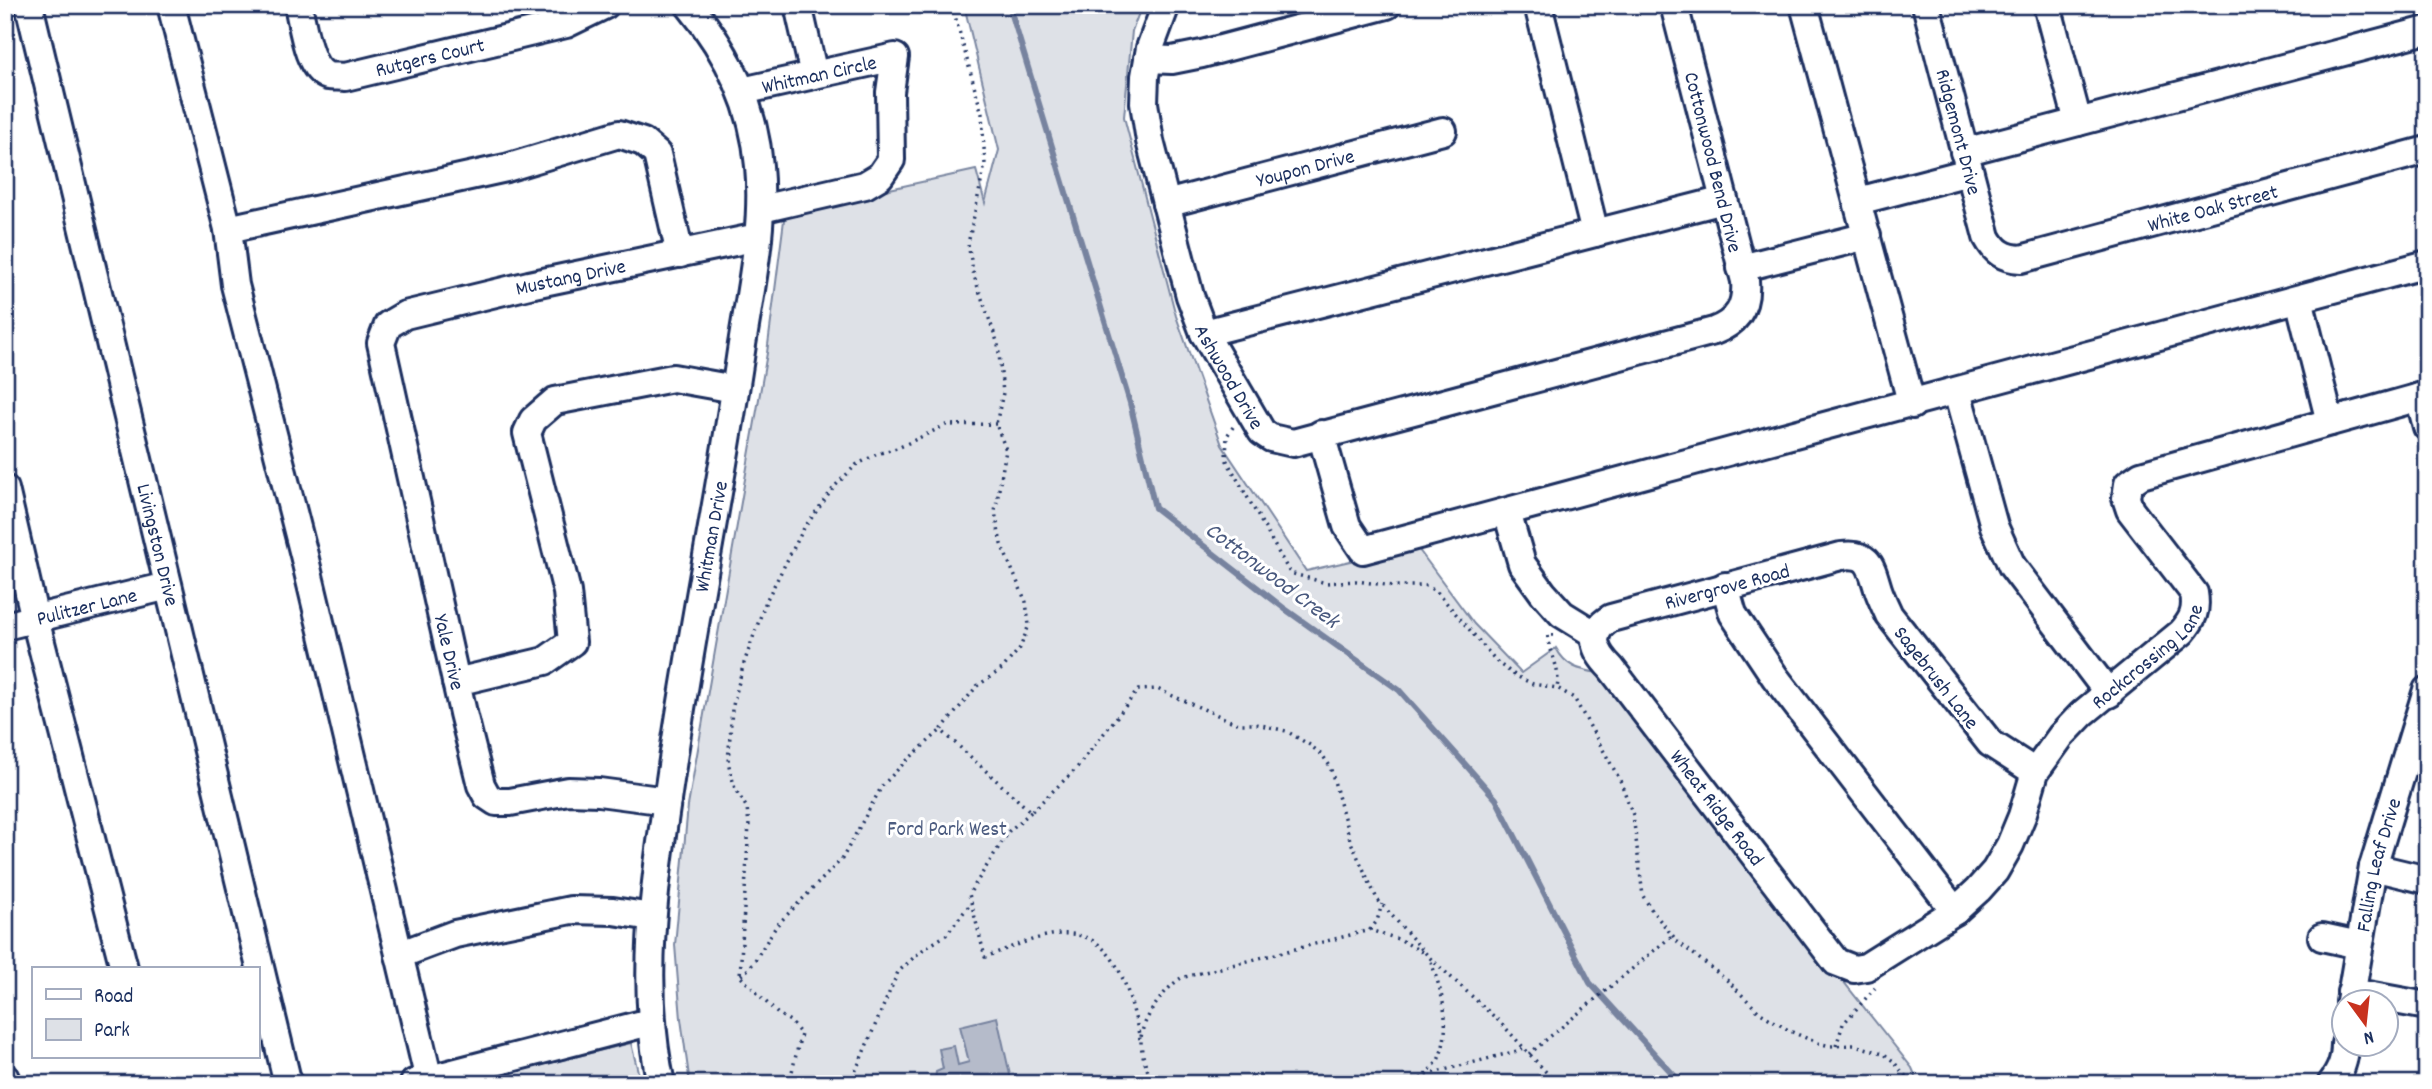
<svg xmlns="http://www.w3.org/2000/svg" width="2432" height="1089" viewBox="0 0 2432 1089" font-family="Dekko,sans-serif">
  <style>
    .green { fill: #dee1e7; stroke: #7c88a2; stroke-width: 2 }
    .water { fill: #b5bbca; stroke: #77839f; stroke-width: 2 }
    .lines { fill: none; stroke-linecap: round; stroke-linejoin: round }
    .stream { stroke: #77839f; stroke-width: 6 }
    .minor-casing { stroke: #1b2f5e; stroke-width: 32 }
    .path { stroke: #1b2f5e; stroke-width: 3.5; stroke-dasharray: 2 5; stroke-linecap: butt }
    .minor { stroke: #fff; stroke-width: 26 }
    .labels { text-anchor: middle; stroke-width: 6; stroke-linejoin: round; paint-order: stroke }
    .street-label { font-size: 21px; fill: #1b2f5e; stroke: #fff }
    .park-label { font-size: 21px; fill: #4c5c80; stroke: #fff }
    .water-label { font-size: 23px; font-style: italic; fill: #49597e; stroke: #fff }
  </style>
  <rect width="100%" height="100%" fill="#fff"/>
  <filter id="ink" filterUnits="userSpaceOnUse"><feTurbulence type="fractalNoise" baseFrequency=".0143" numOctaves="2"/><feDisplacementMap in="SourceGraphic" scale="14" xChannelSelector="R" yChannelSelector="G"/><feConvolveMatrix kernelMatrix="1 2 1 2 8 2 1 2 1" color-interpolation-filters="sRGB"/></filter>
  <g filter="url(#ink)">
    <!-- green -->
    <path class="green" d="M964,5h178l-10,26 -8,86 52,199 46,129 84,126 110,-25 58,78 47,49 35,-25c10,19 23,22 43,25l313,395 7,16h-1229l-9,-65 -6,-74 13,-139 79,-453 18,-141 191,-42 9,33 14,-53z
      M631,1043l10,41h-177z"/>
    <!-- water -->
    <path class="water" d="M997,1017l15,67h-82l5,-4 1,-8 7,-3 -4,-20 15,-3 4,19 11,-3 -9,-36z"/>
    <g class="lines">
      <!-- stream -->
      <path class="stream" d="M1009,5l121,398 25,105 130,101 114,81 97,109 94,184 92,101"/>
      <defs>
        <g id="minor">
          <path id="s1" d="M29,5l259,1079"/>
          <path d="M171,5l57,224 7,56 69,270 125,525"/>
          <path id="s2" d="M298,5c5,20 9,64 30,71 5,1 12,0 17,1l221,-53 39,-19"/>
          <path d="M798,5l16,70"/>
          <path id="s3" d="M1166,5l-16,43 -5,28 -1,27 6,38 40,155 14,37 58,99 9,6 22,5 421,-112c24,-9 33,-25 31,-50l-71,-276"/>
          <path d="M1538,5l57,228"/>
          <path d="M1804,5l108,400"/>
          <path id="s4" d="M1926,5l61,232c8,15 17,21 34,22l406,-109"/>
          <path d="M2047,5l31,117"/>
          <path d="M1148,59l24,1 30,-6 185,-49"/>
          <path id="s5" d="M742,91l153,-34 -5,35 1,68 -11,16 -15,9 -104,24"/>
          <path d="M1964,152l463,-122"/>
          <path d="M1858,201l111,-29"/>
          <path id="s6" d="M1166,204l277,-73"/>
          <path d="M228,229l278,-61 113,-34 24,8 14,12 23,100"/>
          <path d="M1741,268l126,-32"/>
          <path d="M2299,299l31,123"/>
          <path d="M1204,333l520,-133"/>
          <path d="M1957,392l37,134 18,40 97,128"/>
          <path d="M2419,397l8,30"/>
          <path d="M1321,434l26,92 16,24 1064,-286"/>
          <path d="M5,489l30,130 89,349"/>
          <path d="M1507,512l15,52 21,29 19,21 34,21"/>
          <path d="M1725,586l8,28 42,63 180,234"/>
          <path id="s7" d="M5,626l163,-40"/>
          <path d="M456,682l89,-21 27,-19 -5,-50 -40,-159 6,-13 22,-19 118,-23 62,11"/>
          <path id="s8" d="M2035,772l-45,-29 -101,-128c-4,-9 -8,-17 -11,-26 -7,-22 -8,-37 -37,-33l-230,62c-25,15 -17,33 0,50l225,294 18,7 12,-2 89,-56 23,-21 17,-19 15,-26 12,-29 13,-44 26,-36 21,-22 100,-82c11,-13 15,-21 12,-39l-64,-83 -4,-12 2,-14 13,-9 286,-80"/>
          <path id="s9" d="M667,801l-68,-9 -31,-1 -58,11h-14l-9,-6 -6,-11 -18,-72 -82,-370 7,-18 17,-10 124,-30 229,-48"/>
          <path d="M2373,867l54,13"/>
          <path d="M2322,937l37,8"/>
          <path d="M399,955l56,-21 116,-24 42,1 39,6"/>
          <path d="M2351,992l76,14"/>
          <path id="s10" d="M2350,1002l23,-135 54,-177"/>
          <path d="M5,1078l2,6"/>
          <path d="M414,1083l236,-61"/>
          <path id="s11" d="M661,1084c-22,-102 -6,-202 9,-304 20,-141 49,-280 70,-422 9,-63 25,-128 19,-192 -5,-61 -32,-115 -70,-161"/>
          <path d="M2331,1084c10,-13 14,-24 14,-40"/>
        </g>
      </defs>
      <!-- minor casing -->
      <use href="#minor" class="minor-casing"/>
      <!-- path -->
      <path class="path" d="M952,5l30,109 3,50 -17,80 6,32 24,68 5,49 -7,31 10,26 -11,62 6,32 25,58 3,23 -9,23 -18,21 -25,17 -36,44 90,82 45,-43 62,-79 19,-1 81,35h19l29,7 24,14 13,11 7,10 20,74 27,59 52,58 72,66 56,61
        M1233,427l-6,9 -1,23 64,114 36,10 30,-2 37,5h34l11,7 60,70 18,13 17,8 24,4 17,10 46,82 13,35 10,81 10,16 25,30 50,39 31,31 31,19 25,11 15,4 24,-1 29,8 10,8 19,23
        M1554,635h-6c2,19 13,34 9,53
        M1031,812l-22,19 -40,63 16,63c19,-7 38,-15 57,-20 72,-19 86,49 98,102
        M1370,930l7,-9 5,-17
        M741,975l9,-7 27,-43 65,-66 40,-73 21,-22 38,-34
        M1836,1046l7,-22 32,-36
        M1529,1054l144,-119
        M1425,1075c4,-5 12,-11 14,-17 14,-33 2,-68 -9,-99
        M787,1084l4,-8 10,-42 -11,-13 -12,-7 -38,-38 9,-152 -2,-16 -12,-19 -7,-27 4,-53 11,-43 23,-65 38,-73 31,-42 21,-21 21,-11 23,-7 46,-22 50,-1
        M850,1084l48,-112 23,-21 25,-16 25,-32
        M1152,1084c-4,-14 -11,-29 -11,-43 -1,-20 24,-53 40,-63l189,-48 31,10 21,12
        M1416,1084l9,-9 100,-26"/>
      <!-- minor -->
      <use href="#minor" class="minor"/>
    </g>
  </g>
  <g class="labels">
    <!-- street labels -->
    <g class="street-label">
      <text dy="7" stroke="none"><textPath href="#s2" startOffset="184">Rutgers Court</textPath></text>
      <text dy="7" stroke="none"><textPath href="#s5" startOffset="79">Whitman Circle</textPath></text>
      <text dy="7" stroke="none"><textPath href="#s4" startOffset="131">Ridgemont Drive</textPath></text>
      <text transform="translate(1714 162) rotate(76)" y="7">Cottonwood Bend Drive</text>
      <text dy="7" stroke="none"><textPath href="#s6" startOffset="144">Youpon Drive</textPath></text>
      <text dy="7" stroke="none"><textPath href="#s4" startOffset="481">White Oak Street</textPath></text>
      <text dy="7" stroke="none"><textPath href="#s9" startOffset="858">Mustang Drive</textPath></text>
      <text dy="7" stroke="none"><textPath href="#s3" startOffset="390">Ashwood Drive</textPath></text>
      <text dy="7" stroke="none"><textPath href="#s11" startOffset="553">Whitman Drive</textPath></text>
      <text dy="7" stroke="none"><textPath href="#s1" startOffset="555">Livingston Drive</textPath></text>
      <text transform="translate(1727 586) rotate(-15)" y="7">Rivergrove Road</text>
      <text dy="7" stroke="none"><textPath href="#s7" startOffset="84">Pulitzer Lane</textPath></text>
      <text transform="translate(450 652) rotate(77)" y="7">Yale Drive</text>
      <text dy="7" stroke="none"><textPath href="#s8" startOffset="1435">Rockcrossing Lane</textPath></text>
      <text transform="translate(1937 677) rotate(52)" y="7">Sagebrush Lane</text>
      <text dy="7" stroke="none"><textPath href="#s8" startOffset="777">Wheat Ridge Road</textPath></text>
      <text dy="7" stroke="none"><textPath href="#s10" startOffset="140">Falling Leaf Drive</textPath></text>
    </g>
    <!-- park labels -->
    <g class="park-label">
      <text x="947" y="835">Ford Park West</text>
    </g>
    <!-- water labels -->
    <g class="water-label">
      <text transform="translate(1273 574) rotate(37)" y="8">Cottonwood Creek</text>
    </g>
  </g>
  <!-- margin -->
  <rect width="2432" height="1089" fill="none" stroke="#fff" stroke-width="28"/>
  <rect x="14" y="14" width="2404" height="1061" fill="none" stroke="#1b2f5e" stroke-width="2.5" filter="url(#ink)"/>
  <!-- legend -->
  <rect x="32" y="967" width="228" height="91" fill="#ffffff" stroke="#a4acbf" stroke-width="2"/>
  <rect x="46" y="989" width="35" height="10" fill="#ffffff" stroke="#a4acbf" stroke-width="2"/>
  <text x="94" y="1002" font-size="21" fill="#1b2f5e">Road</text>
  <rect x="46" y="1019" width="35" height="21" fill="#dee1e7" stroke="#a4acbf" stroke-width="2"/>
  <text x="94" y="1036" font-size="21" fill="#1b2f5e">Park</text>
  <!-- north arrow -->
  <g transform="translate(2365 1023) rotate(165)"><circle r="33" fill="#ffffff" stroke="#a4acbf" stroke-width="2"/>
  <path d="M0-5L12 26L0 18L-12 26Z" fill="#c8321e"/>
  <text y="-10" font-size="19" font-weight="bold" text-anchor="middle" fill="#1b2f5e">N</text>
  </g>
</svg>
